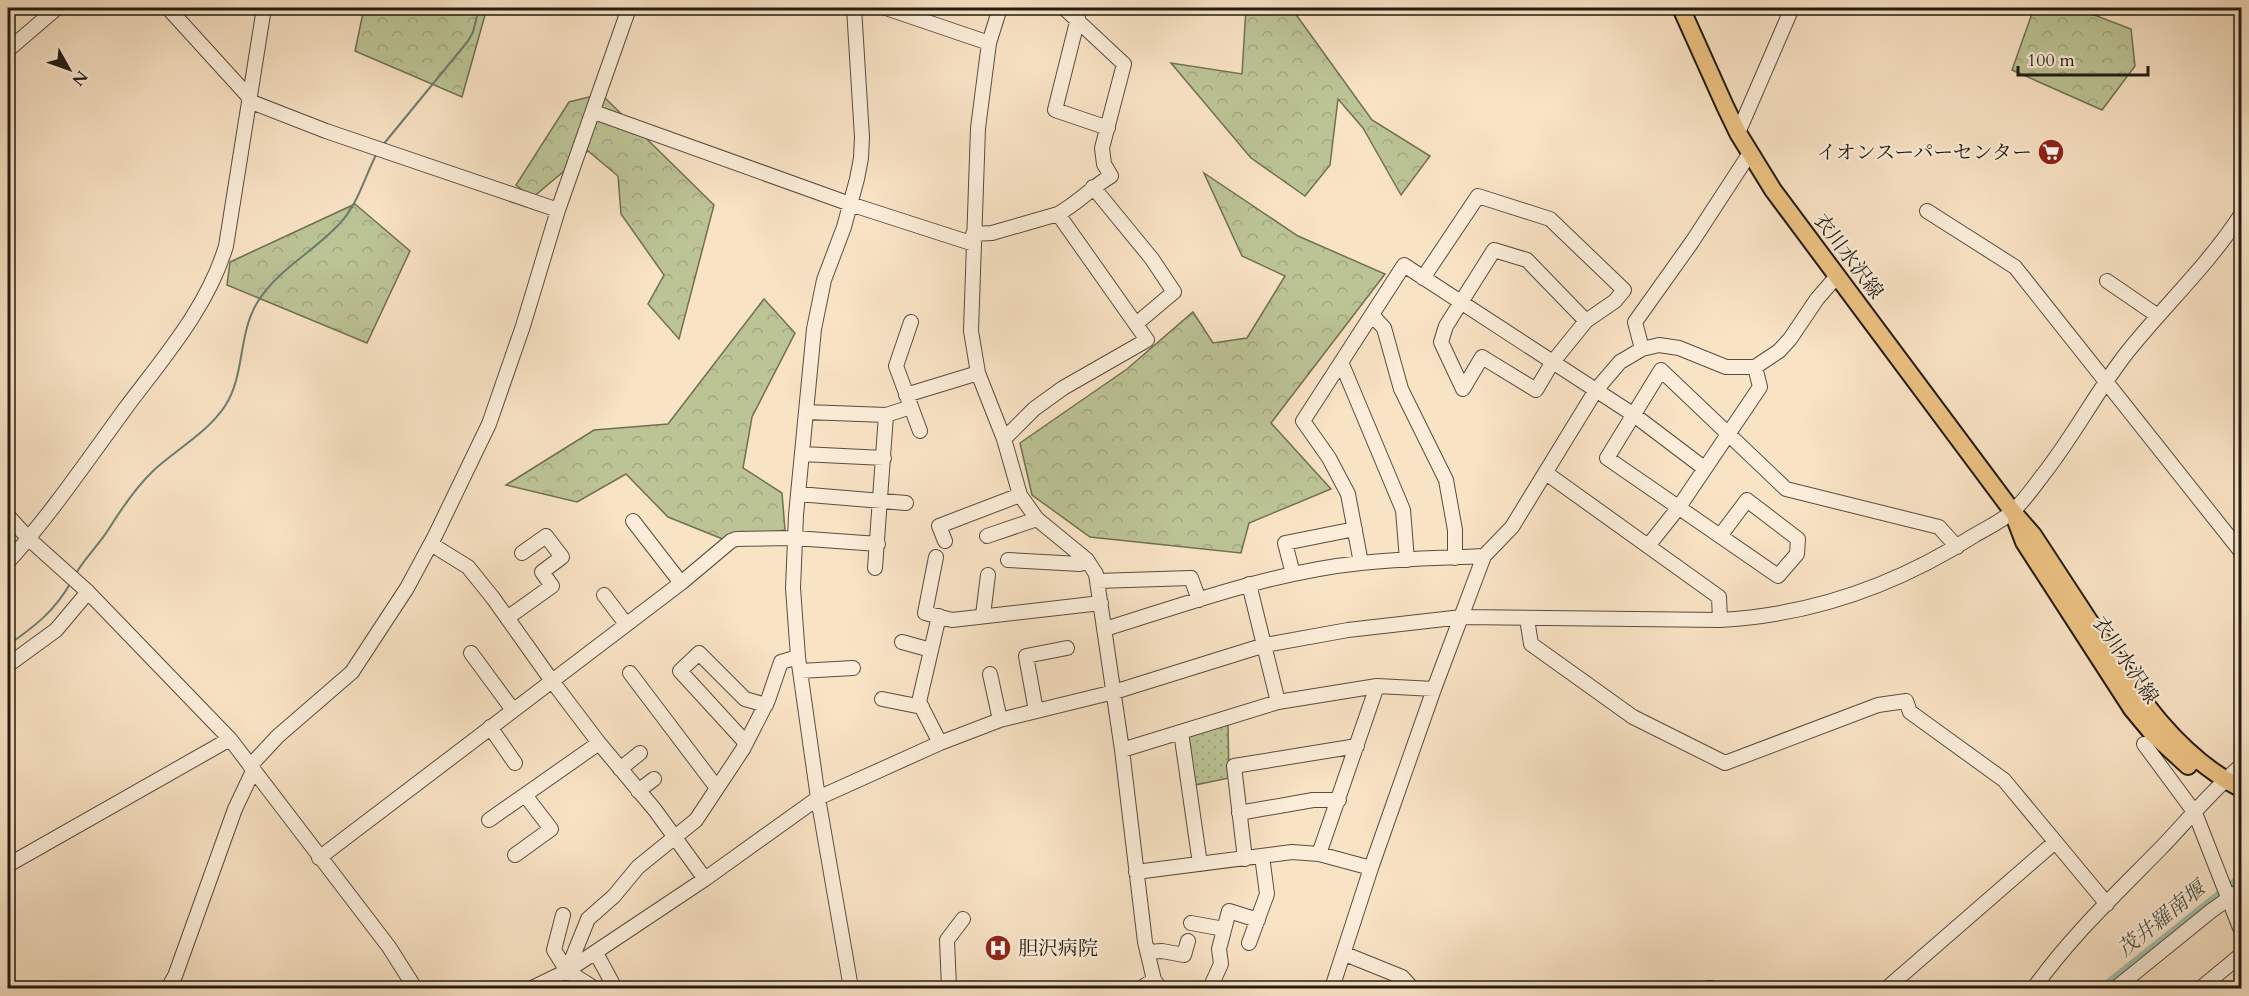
<svg xmlns="http://www.w3.org/2000/svg" width="2249" height="996" viewBox="0 0 2249 996" font-family="Cardo,'Noto Serif JP',serif">
  <style>
    .grass { fill: url(#grass-dots); stroke: #6f7054; stroke-width: 1.5 }
    .forest { fill: url(#forest-crowns); stroke: #6f7054; stroke-width: 1.5 }
    .lines { fill: none; stroke-linecap: round; stroke-linejoin: round }
    .stream { stroke: #6d7d70; stroke-width: 2 }
    .canal { stroke: #9fbfae; stroke-width: 9 }
    .minor-casing { stroke: #584d3f; stroke-width: 16 }
    .major-casing { stroke: #221b12; stroke-width: 20 }
    .minor { stroke: #fbedd9; stroke-width: 14 }
    .major { stroke: #ecc282; stroke-width: 16 }
    .labels { text-anchor: middle; stroke-width: 4.5; stroke-linejoin: round; paint-order: stroke }
    .poi-label { font-size: 20px; fill: #221b12; stroke: #fbedd9; text-anchor: end }
    .street-label { font-size: 20px; fill: #221b12; stroke: #fbedd9 }
    .water-label { font-size: 21px; font-style: italic; fill: #4e5449; stroke: #fbedd9 }
  </style>
  <defs>
    <pattern id="grass-dots" width="8" height="8" patternUnits="userSpaceOnUse" patternTransform="scale(1.5)"><rect width="8" height="8" fill="#bcc496"/><path d="M2 2h.1M6 6h.1" fill="none" stroke="#a1a880" stroke-width="1.8" stroke-linecap="round"/></pattern>
    <pattern id="forest-crowns" width="20" height="18" patternUnits="userSpaceOnUse" patternTransform="scale(1.5)"><rect width="20" height="18" fill="#bcc496"/><path d="M2 6a3 3 0 1 1 6 0M12 15a3 3 0 1 1 6 0" fill="none" stroke="#a1a880"/></pattern>
  </defs>
  <rect width="100%" height="100%" fill="#f9e3c5"/>
  <filter id="stains"><feTurbulence type="fractalNoise" baseFrequency=".00333" numOctaves="4"/><feColorMatrix values="0 0 0 0 .2 0 0 0 0 .09 0 0 0 0 .02 0 0 0 .5 -.17"/></filter>
  <radialGradient id="worn" r=".72"><stop offset=".6" stop-color="#630" stop-opacity="0"/><stop offset="1" stop-color="#630" stop-opacity=".3"/></radialGradient>
  <!-- grass -->
  <path class="grass" d="M1228,725l1,53 -34,7 -7,-47 2,-3z"/>
  <!-- forest -->
  <path class="forest" d="M364,8h123l-25,89 -107,-46z
    M1246,8h47l-1,1 80,111 58,36 -29,39 -38,-67 -25,-29 -8,66 -25,31 -54,-38 -80,-95 71,11z
    M2034,8h42l55,21 4,37 -33,44 -90,-40z
    M601,94l113,111 -35,134 -31,-35 16,-29 -43,-61 -3,-38 -30,-25 -56,47 -16,-13 53,-83z
    M1204,173l94,63 87,38 -114,149 60,66 -82,34 -8,30 -151,-16 -58,-42 -12,-52 107,-74 66,-57 20,31 34,-5 38,-62 -43,-20z
    M355,204l55,47 -43,92 -140,-58 3,-23z
    M764,299l31,34 -43,84 -9,51 39,25 3,37 -60,10 -57,-23 -42,-43 -49,28 -71,-17 88,-55 74,-6z"/>
  <g class="lines">
    <!-- stream -->
    <path class="stream" d="M382,146l86,-105 5,-9 6,-24
      M75,575c10,-18 25,-31 35,-48 12,-19 27,-41 44,-57 23,-21 54,-38 71,-64 20,-30 13,-72 32,-103 21,-35 59,-52 85,-82 17,-20 23,-45 35,-68
      M8,645c26,-18 47,-34 63,-63"/>
    <!-- canal -->
    <path class="canal" d="M2103,988l139,-111"/>
    <defs>
      <path id="minor" d="M168,8l81,89
        M886,8l103,35
        M1000,8l-11,35 -11,85 -7,203 7,42 26,66 16,56 17,24 50,41 9,14 26,176 23,192 9,38 6,8
        M1078,18l-23,92 53,18
        M8,50l49,-42
        M249,101l77,30 232,79
        M594,112l256,92 124,40
        M1738,133l54,-125
        M1093,187l59,72 22,33 -38,32
        M1927,211l88,56 227,286
        M973,234l19,-1 66,-19c19,-10 34,-27 53,-38l-7,-12 -2,-16 22,-84 -60,-56
        M1423,278l55,-82 72,23 74,71 -9,11 -29,20 -34,42 -16,27 -54,-33 -19,32 -22,-47 5,-16 48,-76 33,10 59,61
        M2107,281l51,35
        M1372,315l12,13 17,61 45,91 9,50v28
        M911,322l-15,44 24,65
        M1642,349l-7,-27 57,-80 58,-89
        M1341,362l62,148 4,50
        M906,395l72,-22
        M806,412l80,3
        M1004,439l30,-30 29,-21 84,-48 -89,-126
        M802,454l82,4
        M1546,473l173,124 1,23
        M798,494l108,9
        M8,516l21,23 59,53 142,147 159,208 26,41
        M633,521l48,62
        M987,536l50,-17
        M1720,536l27,-36 51,39 -1,15 -19,22 -171,-118 54,-88 125,119 153,38 18,20
        M945,541l-6,-15 81,-31
        M431,544l37,23 25,31 59,83 47,62 56,67 50,69
        M1648,546l31,-39 81,-120 -5,-20
        M936,557l-11,56 27,7 149,-17
        M1008,560l72,4 7,-4
        M8,562c43,-48 79,-101 117,-153 38,-51 82,-100 101,-163l38,-238
        M1361,563l-13,-69 -19,-36 -26,-37 101,-156 230,150 70,53
        M875,568l11,-153 25,-8
        M1293,574l-8,-31 70,-14
        M1097,581l94,-3 8,22
        M1249,584l29,118
        M604,595l22,29
        M983,615l5,-40
        M939,616l-20,86 21,41
        M507,618l45,-32 -10,-14 20,-15 -16,-21 -24,17
        M1527,619l4,25 102,73 92,46 153,-58 28,-4 4,11 94,68 103,124
        M1105,629c84,-26 168,-57 256,-66 41,-5 82,-5 123,-7
        M902,642l29,8
        M471,653l42,57
        M8,665l48,-35 32,-38
        M800,671l53,-3
        M630,673l87,115
        M990,674l10,46
        M882,699l40,8
        M1036,711l-10,-55 41,-8
        M490,727l25,36
        M1181,732l19,132
        M746,743l-66,-72 19,-18 46,46 21,6
        M2144,744l51,69 47,120
        M1122,750l156,-48 99,-16 57,3
        M250,766l28,-30 74,-64 55,-84 28,-52 54,-112 34,-98 35,-116 71,-202
        M620,769l20,-16
        M638,791l16,-12
        M1239,813l74,-13h26
        M489,820l110,-77
        M1319,854l58,-168
        M515,855l36,-26 -26,-34
        M319,858l362,-275 50,-42 5,-2 59,-1 83,6
        M1245,859l-11,-93 123,-20
        M8,865l222,-126
        M1136,872l156,-20 27,2 52,14
        M563,915l-9,35 13,21 27,17
        M1191,923l33,6
        M1249,943l18,-49 -5,-38
        M1148,952l14,-1 22,4 4,-14
        M596,953l19,35
        M1345,954l57,23 10,11
        M567,971l21,-52 26,-23 24,-29 58,-47 47,-71 25,-49 13,-38 17,-5
        M168,988l7,-12 60,-167 18,-38
        M532,988l35,-17 138,-92 113,-81 122,-55 60,-23 114,-28 151,-47 83,-15 114,-13 258,3c92,-5 177,-35 255,-85 12,-7 27,-14 38,-24 11,-10 20,-23 29,-35 32,-40 55,-86 87,-126 37,-46 81,-87 113,-137
        M851,988l-33,-190 -20,-141 -5,-69 3,-73 18,-186 10,-49 20,-53 13,-48 4,-21 1,-21 -8,-129
        M949,988l-2,-48 16,-21
        M1141,988l13,-8
        M1210,988l11,-24 -2,-15 10,-38 29,9
        M1332,988l39,-120 63,-179 50,-133 28,-29 84,-137 24,-28 22,-13 17,-4 20,3 47,19h29l24,-16 11,-12 27,-40 20,-23
        M1709,988h2
        M1887,988l168,-146
        M2034,988c36,-51 83,-95 127,-140 27,-28 51,-58 81,-83
        M2116,988l95,-77 31,-22
        M2201,988l41,-34"/>
      <path id="major" d="M1681,8l44,98 13,27 35,57 240,322 20,23c22,34 44,67 66,101 38,59 78,120 143,153
        M2016,521l8,21 108,167 20,24 36,33"/>
    </defs>
    <!-- minor casing -->
    <use href="#minor" class="minor-casing"/>
    <!-- major casing -->
    <use href="#major" class="major-casing"/>
    <!-- minor -->
    <use href="#minor" class="minor"/>
    <!-- major -->
    <use href="#major" class="major"/>
  </g>
  <!-- icons -->
  <defs>
    <symbol id="supermarket-disc" viewBox="-11 -11 22 22"><circle r="9.5" fill="#8f2418" stroke="#fbedd9"/><path d="M-6-5.5h2.5l.6 2H6L4.5 2H-2.5L-4.4-4H-6ZM-1.5 3.2a1.3 1.3 0 1 0 .1 0ZM3 3.2a1.3 1.3 0 1 0 .1 0Z" fill="#fff"/></symbol>
    <symbol id="hospital-disc" viewBox="-11 -11 22 22"><circle r="9.5" fill="#8f2418" stroke="#fbedd9"/><path d="M-5-5h3v3.5h4V-5h3V5h-3V1.5h-4V5h-3Z" fill="#fff"/></symbol>
  </defs>
  <g fill-rule="evenodd">
    <use href="#supermarket-disc" x="2036" y="137" width="30" height="30"/>
    <use href="#hospital-disc" x="983" y="933" width="30" height="30"/>
  </g>
  <g class="labels">
    <!-- poi labels -->
    <g class="poi-label">
      <text x="2032" y="159">イオンスーパーセンター</text>
      <text x="1018" y="955" text-anchor="start">胆沢病院</text>
    </g>
    <!-- street labels -->
    <g class="street-label">
      <text transform="translate(1849 256) rotate(53)" y="7">衣川水沢線</text>
      <text transform="translate(2126 660) rotate(56)" y="7">衣川水沢線</text>
    </g>
    <!-- water labels -->
    <g class="water-label">
      <text transform="translate(2161 919) rotate(-39)" y="7">茂井羅南堰</text>
    </g>
  </g>
  <!-- margin -->
  <rect width="2249" height="996" fill="none" stroke="#f9e3c5" stroke-width="30"/>
  <rect x="9" y="9" width="2231" height="978" fill="none" stroke="#221b12" stroke-width="3"/>
  <rect x="15" y="15" width="2219" height="966" fill="none" stroke="#221b12" stroke-width="1.5"/>
  <!-- north arrow -->
  <g transform="translate(69 69) rotate(130)" stroke="#fbedd9" stroke-width="4.5" paint-order="stroke">
  <path d="M0-4.5L10 22L0 15L-10 22Z" fill="#221b12"/>
  <text y="-9" font-size="16" font-weight="bold" text-anchor="middle" fill="#221b12">N</text>
  </g>
  <!-- scale -->
  <path d="M2018 66v9h130v-9" fill="none" stroke="#221b12" stroke-width="3"/>
  <text x="2027" y="66" font-size="18" fill="#221b12" stroke="#fbedd9" stroke-width="4.5" paint-order="stroke">100 m</text>
  <rect width="100%" height="100%" filter="url(#stains)"/>
  <rect width="100%" height="100%" fill="url(#worn)"/>
</svg>
